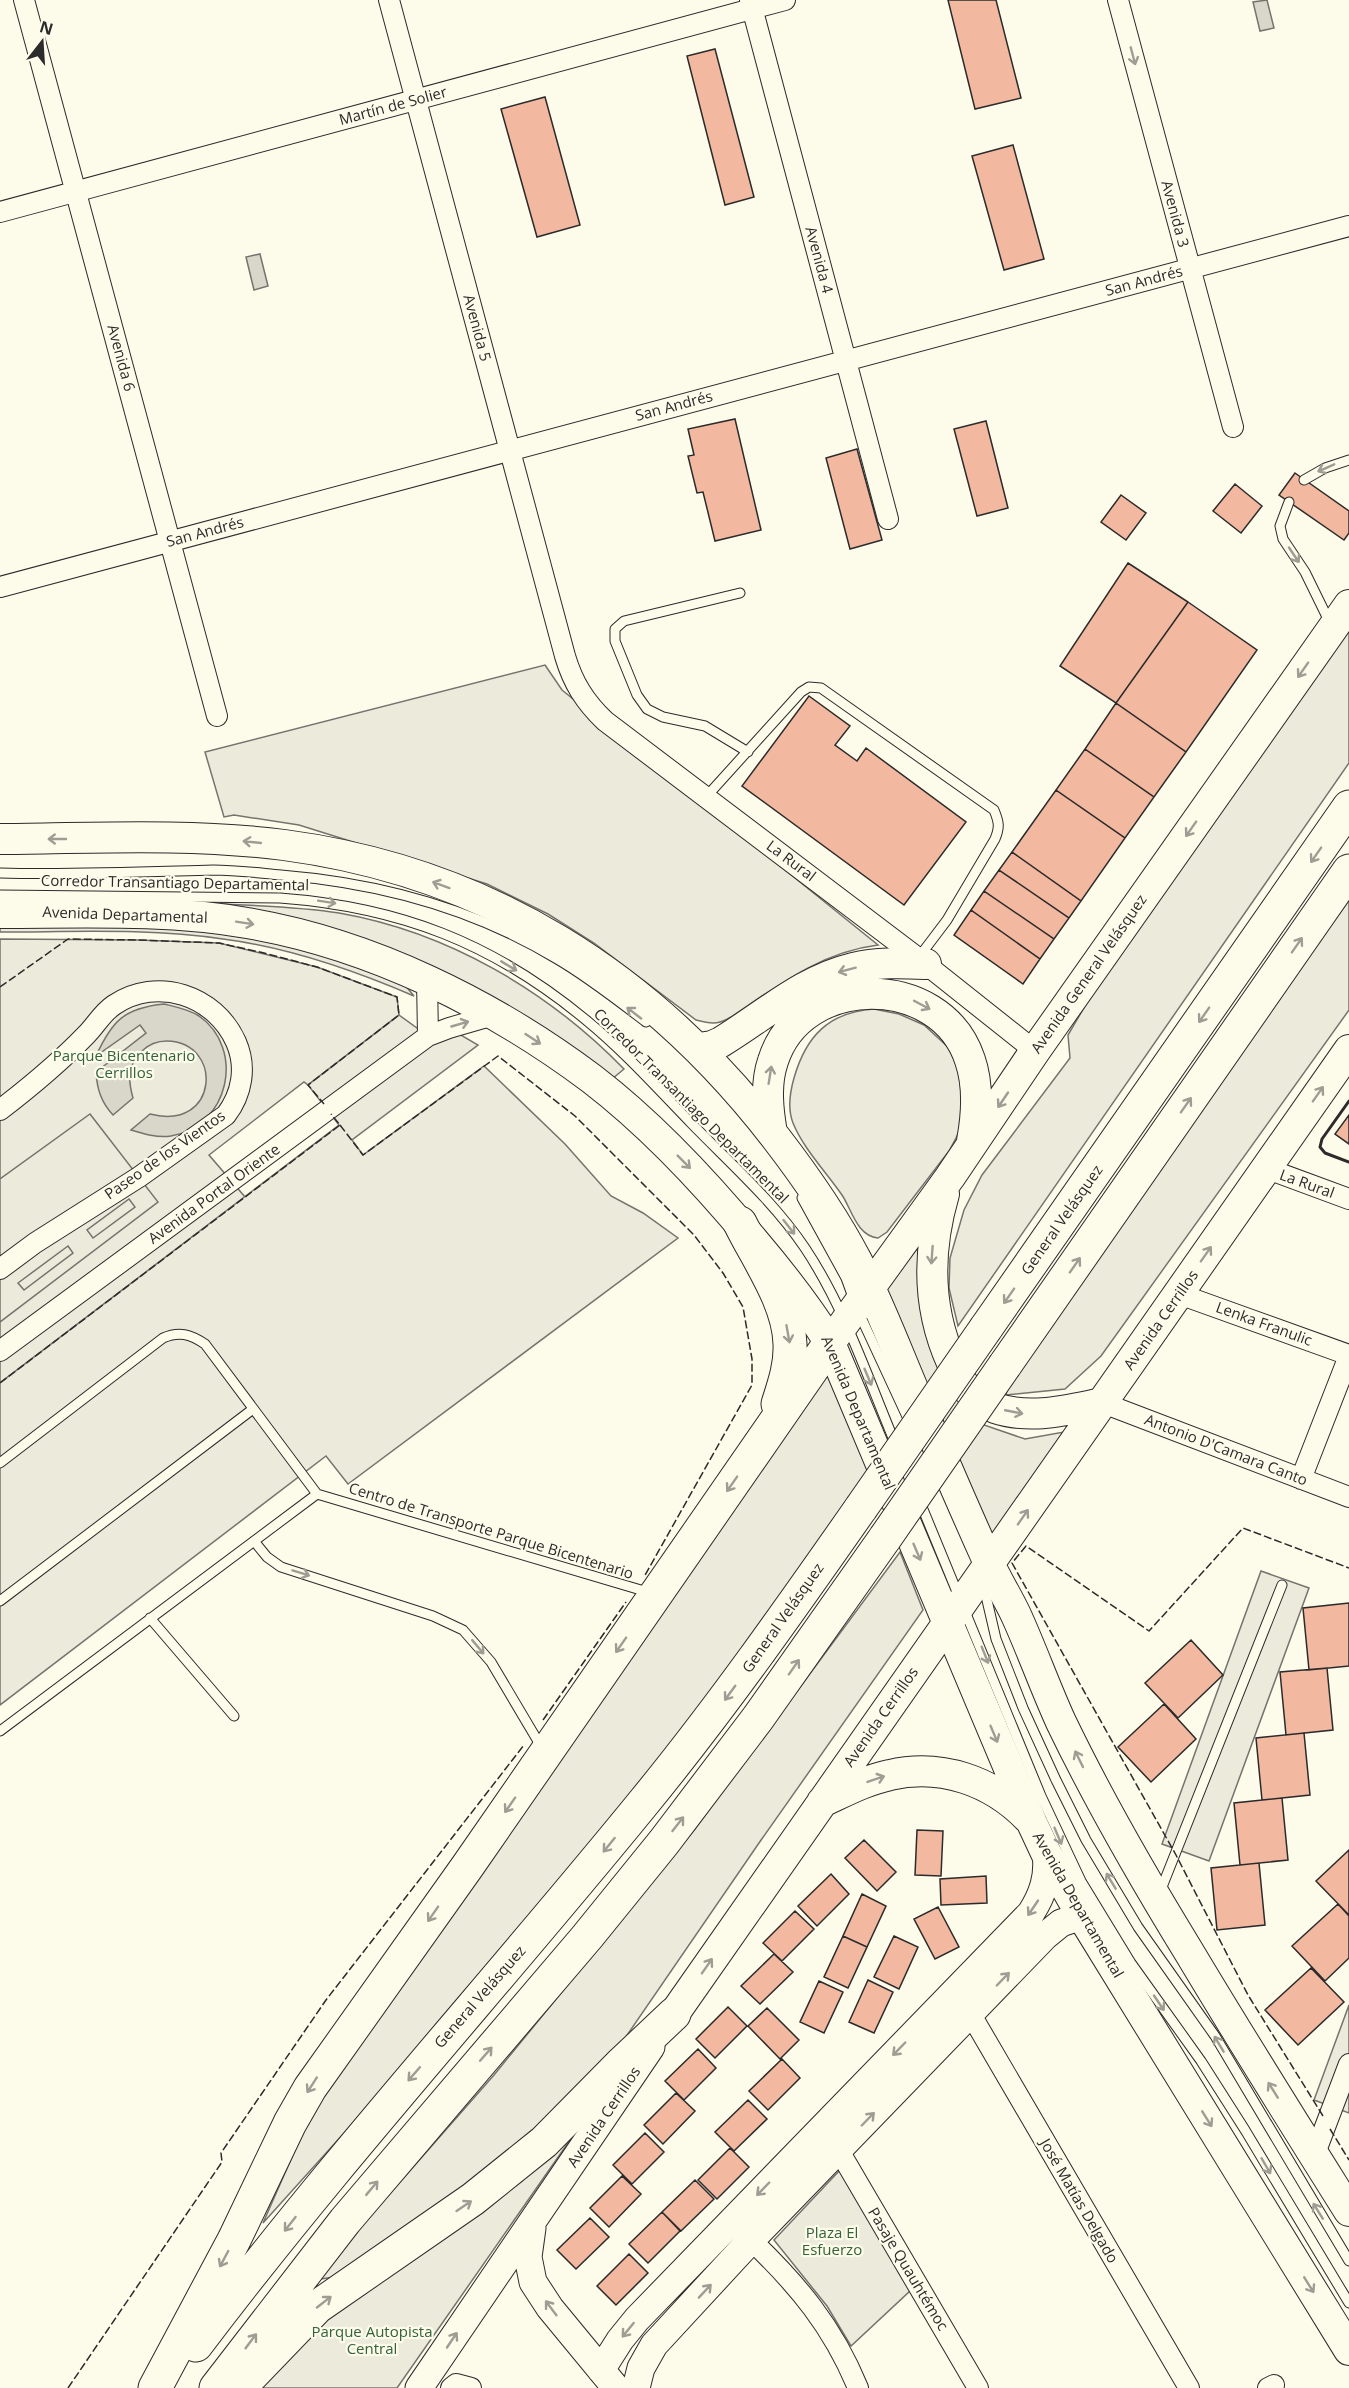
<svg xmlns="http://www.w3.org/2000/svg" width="1349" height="2388" viewBox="0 0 1349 2388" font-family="'Open Sans',sans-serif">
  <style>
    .green { fill: #ecebdb; stroke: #74746e; stroke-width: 1.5 }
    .parking { fill: #eceadb; stroke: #74746e; stroke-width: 1.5; fill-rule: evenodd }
    .water { fill: #d8d7c9; stroke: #74746e; stroke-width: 1.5 }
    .building { fill: #f2b8a0; stroke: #2b2b2b; stroke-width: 1.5 }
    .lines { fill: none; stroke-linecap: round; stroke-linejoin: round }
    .lane-casing { stroke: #2b2b2b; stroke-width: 11 }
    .street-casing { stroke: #2b2b2b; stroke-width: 22 }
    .secondary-casing { stroke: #2b2b2b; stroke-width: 29 }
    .primary-casing { stroke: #2b2b2b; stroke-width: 32 }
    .highway-casing { stroke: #2b2b2b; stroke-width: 35 }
    .lane { stroke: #fdfbea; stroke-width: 9 }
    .street { stroke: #fdfbea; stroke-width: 20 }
    .secondary { stroke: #fdfbea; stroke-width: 27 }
    .primary { stroke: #fdfbea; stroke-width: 30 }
    .highway { stroke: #fdfbea; stroke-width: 33 }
    .highway-bridge-casing { stroke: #2b2b2b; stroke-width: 35; stroke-linecap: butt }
    .highway-bridge { stroke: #fdfbea; stroke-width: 33 }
    .fence { stroke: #2b2b2b; stroke-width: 1.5; stroke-dasharray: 8 3; stroke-linecap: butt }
    .wall { stroke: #2b2b2b; stroke-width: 3 }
    .oneway { stroke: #9e9d94 }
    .labels { text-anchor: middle; stroke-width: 4.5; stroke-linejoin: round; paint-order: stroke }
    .street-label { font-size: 15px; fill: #2b2b2b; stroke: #fdfbea }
    .park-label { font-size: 15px; fill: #34623c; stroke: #fdfbea }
  </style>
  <rect width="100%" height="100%" fill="#fdfbea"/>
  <!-- green -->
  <path class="green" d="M1349,623v140l-391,563 -9,-38 1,-30 14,-48 18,-35 88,-117 -2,-23 61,-104z
    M545,665l17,25 316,255c-57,7 -101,41 -147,72 -13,8 -20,7 -35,3l-102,-77 -46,-29 -61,-30 -188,-59 -65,-10 -10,2 -19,-65z
    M1349,900v110l-248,346 -36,33 -59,6 3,-15 201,-288z
    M225,904c38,2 77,3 114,9 109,19 209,78 285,156l-12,10 -22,-18 -370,-156z
    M0,924l168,2 122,18 114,40 10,12c-58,-25 -128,-49 -191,-57 -74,-11 -149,-7 -223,-7z
    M0,939l138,1 81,3 98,24 80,30 2,18 -91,70 -4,-3 -95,73 36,42 -245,186z
    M874,1009l25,5 25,11 25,23 15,34 -4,47 -4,9 -7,13 -62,81 -9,6c-21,-2 -26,-28 -36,-43 -16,-23 -39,-47 -49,-72 -6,-15 -3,-31 1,-45 12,-42 35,-66 80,-69z
    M924,1240l57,184 44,15 39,-7 -72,102 -109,-242z
    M829,1368l42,101 -192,268 -325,385 -91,101 55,-125z
    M900,1552l23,58 -164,233 -149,217 -104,99 -165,117 -27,4 180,-205 201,-246z
    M584,2120l-187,268h-143l58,-59 209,-147z
    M840,2170l71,120 -60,56 -24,-40 -53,-66z"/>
  <!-- parking -->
  <path class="parking" d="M399,1015l29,21 21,-8 29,17 -126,95 11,15 121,-89 81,78 46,52 32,17 35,25 -330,246 -22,-28 -326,249v-322l339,-258 -31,-40z
    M90,1114l68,88 -158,120v-143zM129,1199l6,8 -42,31 -6,-8zM68,1246l5,7 -49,37 -6,-7z
    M1261,1571l48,17 -100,273 -47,-17z
    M1349,2005v108l-35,-13z"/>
  <!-- water -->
  <path class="water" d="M1267,0l7,28 -14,3 -7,-29z
    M260,254l8,32 -14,4 -8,-33z
    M164,1004c12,3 24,5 35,12 47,33 30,111 -28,120 -14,2 -27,-2 -40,-6l19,-16c69,18 74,-72 17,-73 -10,0 -19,4 -25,10 -15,14 -14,29 -9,47l-20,17c-12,-13 -16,-26 -17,-43l50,-39 -6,-8 -44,31c16,-35 28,-48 68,-52z"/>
  <!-- building -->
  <path class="building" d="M948,0h48l25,98 -46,11z
    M715,49l39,148 -29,8 -38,-149z
    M545,97l35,128 -43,12 -36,-128z
    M1013,145l31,114 -40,11 -32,-114z
    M735,419l26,111 -46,11 -12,-49 -6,1 -9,-37 6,-1 -6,-26z
    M986,421l22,87 -31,8 -23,-87z
    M857,449l25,91 -32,9 -24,-91z
    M1295,473l54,38v22l-5,7 -65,-45z
    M1235,484l27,22 -21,27 -28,-22z
    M1121,495l25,18 -20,27 -25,-18z
    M1128,563l60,39 -72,101 -56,-37z
    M1188,602l69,48 -71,102 -70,-49z
    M809,696l41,30 -15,19 22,16 9,-13 100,74 -62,83 -162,-119z
    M1116,703l70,49 -32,45 -69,-48z
    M1085,749l69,48 -29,41 -69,-48z
    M1056,790l69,48 -44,63 -69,-49z
    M1012,852l69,49 -12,17 -70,-48z
    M999,870l70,48 -15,21 -70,-48z
    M984,891l70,48 -14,20 -69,-49z
    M971,910l69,49 -17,25 -69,-49z
    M1349,1115v29l-14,-10z
    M1349,1603v63l-40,4 -6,-62z
    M1191,1640l32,35 -45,43 -33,-35z
    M1327,1668l6,62 -47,5 -6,-63z
    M1164,1704l32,35 -45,43 -33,-35z
    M1304,1733l6,62 -48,5 -6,-62z
    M1282,1798l6,62 -48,5 -6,-62z
    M917,1830l26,1 -2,45 -26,-1z
    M864,1840l32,32 -19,19 -32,-33z
    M1349,1850v65l-33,-34z
    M1259,1863l6,62 -48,5 -6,-62z
    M831,1874l18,20 -32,32 -19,-20z
    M986,1876l1,27 -46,2 -1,-26z
    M862,1894l24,12 -19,41 -24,-11z
    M1338,1904l11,12v42l-24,23 -33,-35z
    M938,1907l21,40 -24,12 -21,-40z
    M795,1911l19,18 -32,32 -19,-18z
    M843,1936l24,11 -19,41 -24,-11z
    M894,1936l24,11 -19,42 -25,-12z
    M774,1954l19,18 -33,32 -19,-18z
    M1311,1968l33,34 -46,43 -33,-35z
    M868,1980l25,12 -19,41 -25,-11z
    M819,1981l24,11 -19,41 -24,-11z
    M728,2007l19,19 -32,32 -19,-19z
    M767,2008l32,32 -19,19 -32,-33z
    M698,2049l18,19 -32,32 -19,-19z
    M782,2059l18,19 -32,32 -19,-19z
    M676,2093l19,18 -32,33 -19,-19z
    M748,2100l19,19 -33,32 -19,-19z
    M645,2133l19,19 -32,32 -19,-19z
    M730,2148l19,19 -32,32 -19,-19z
    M622,2176l19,18 -32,33 -19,-19z
    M695,2180l19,19 -33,32 -19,-19z
    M662,2212l18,19 -32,32 -19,-19z
    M590,2218l19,19 -33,32 -19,-19z
    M629,2254l19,19 -32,32 -19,-19z"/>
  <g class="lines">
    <defs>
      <path id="lane" d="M1304,480l21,-12 24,-8
        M1289,502l-9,24 3,13 22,33 25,51
        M740,593l-116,28 -9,8v12l22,54 10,14 16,8 42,9 43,26
        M706,797l95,-105 8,-5 12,1 173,122c5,12 6,17 1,29l-48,81 -28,37
        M0,873c71,2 142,-1 213,-3 23,0 46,3 68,5 98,8 192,33 276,84 31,18 60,41 89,63
        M0,895l280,3c120,9 213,45 306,122 38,31 72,69 106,104 39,40 82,78 113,124 40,60 63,131 91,197
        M802,1198l44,80 8,22
        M859,1313l51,110
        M0,1463l163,-125c16,-7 27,-4 42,6l112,150 -317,237
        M317,1494l334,99
        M920,1502l121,294 40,85 50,82 70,98 44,69 104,173
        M254,1541l13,16 14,10 152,49 30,14 28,32 51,86
        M983,1583l13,56 27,69 33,72 30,60 52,87 77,109 134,225
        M0,1601l253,-192
        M150,1618l84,98
        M1160,1892l122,-307"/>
      <path id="street" d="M24,0l193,716
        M389,0l176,656c8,27 20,46 40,65l313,237 117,93
        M750,0l138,519
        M1118,0l115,427
        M0,212l785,-212
        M0,587l1349,-361
        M427,980l1,56
        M0,1110c30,-23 60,-48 86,-75 10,-10 16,-22 28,-30 43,-29 101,-10 122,37 11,25 6,52 -10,73l-87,62 -104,66 -35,26
        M1265,1168l84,31
        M1179,1294l170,61
        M0,1351l428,-315 21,-8 45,-13
        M1103,1403l246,94
        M1301,1479l48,-123
        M970,2013l219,375
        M838,2149l140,239
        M1314,2156l35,-92
        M751,2240c47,45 82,87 107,148
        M451,2388l5,-4 15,4
        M1268,2388l6,-3"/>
      <path id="secondary" d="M532,2228l-4,29 5,25 17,26 66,80
        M601,2370l19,-30 17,-21 394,-406c12,-19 18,-37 15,-60
        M419,2388l232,-341
        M636,2388l5,-20 13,-23 97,-105 294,-304 16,-13 21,-7"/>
      <path id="primary" d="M0,839c93,-1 191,-6 284,6 204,27 367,131 492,293 30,39 58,79 81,123 24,46 42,96 63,144 22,52 44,103 67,154 9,20 20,37 29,56 16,35 29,72 45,107 38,79 82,155 128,230 52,87 106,173 160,259
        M0,913c83,0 166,-4 247,10 124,21 245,81 345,156 60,46 113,103 161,161 28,33 54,66 77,103l202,480 14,30 36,63 267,434
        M699,1048l13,-2 9,-4c43,-26 82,-62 132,-74 24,-6 48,-5 73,-4
        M772,1133c-4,-23 -7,-49 1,-72 28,-89 168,-90 197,-1 9,26 7,54 2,81
        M944,1194c-17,58 -17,114 8,169 9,21 21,37 43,45 36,12 72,2 108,-5
        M830,1343l120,-166 85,-126 314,-446
        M822,1802c22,-10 44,-22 68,-27 51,-12 102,6 138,43
        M674,2014l675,-964"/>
      <path id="highway" d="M740,1223c18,37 49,79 50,121 1,21 -6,41 -12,60
        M986,1328l363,-521
        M1005,1365l344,-494
        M196,2345c142,-188 300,-361 448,-543 77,-94 147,-194 217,-294
        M242,2385l75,-78 156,-108 71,-57 76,-77 54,-51
        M155,2388l79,-148 56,-117 20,-35 157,-221 363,-524
        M216,2388l129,-167 242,-284 77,-95 94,-124 127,-180"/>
    </defs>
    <!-- lane casing -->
    <use href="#lane" class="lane-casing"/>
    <!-- street casing -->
    <use href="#street" class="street-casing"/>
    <!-- secondary casing -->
    <use href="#secondary" class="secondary-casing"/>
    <!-- primary casing -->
    <use href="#primary" class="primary-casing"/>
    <!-- highway casing -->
    <use href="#highway" class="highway-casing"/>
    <!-- lane -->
    <use href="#lane" class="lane"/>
    <!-- street -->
    <use href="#street" class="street"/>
    <!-- secondary -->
    <use href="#secondary" class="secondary"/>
    <!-- primary -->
    <use href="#primary" class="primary"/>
    <!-- highway -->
    <use href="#highway" class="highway"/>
    <defs>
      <path id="highway-bridge" d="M861,1508l125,-180
        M885,1538l120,-173"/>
    </defs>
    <!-- highway-bridge casing -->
    <use href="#highway-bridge" class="highway-bridge-casing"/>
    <!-- highway-bridge -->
    <use href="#highway-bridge" class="highway-bridge"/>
    <!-- fence -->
    <path class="fence" d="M0,987l68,-48 70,1 81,3 45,10 53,14 80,30 2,18 -91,70 16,19
      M340,1125l23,30 135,-99 77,60 119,119 29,38 20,34 9,52v26l-108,192
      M0,1383l340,-258 -9,-11
      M543,1720l83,-118
      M1323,2116l-75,-121 -72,-140 -164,-292 14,-17 123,85 94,-103 106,40
      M1330,2129l19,31
      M68,2388l154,-226 -1,-9 105,-153 198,-255"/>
    <!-- wall -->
    <path class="wall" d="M1349,1101l-27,38 -2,8 5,6 24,9"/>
  </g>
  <!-- one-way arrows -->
  <defs><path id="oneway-shaft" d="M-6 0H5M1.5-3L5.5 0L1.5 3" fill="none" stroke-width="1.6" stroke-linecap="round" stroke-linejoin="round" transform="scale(1.5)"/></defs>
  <g class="oneway">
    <use href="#oneway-shaft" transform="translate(1133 56) rotate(75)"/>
    <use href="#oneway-shaft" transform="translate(1326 468) rotate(156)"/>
    <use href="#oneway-shaft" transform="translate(1294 555) rotate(56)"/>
    <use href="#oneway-shaft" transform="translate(1303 670) rotate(125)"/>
    <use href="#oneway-shaft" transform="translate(1191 829) rotate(125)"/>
    <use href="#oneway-shaft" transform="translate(57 839) rotate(180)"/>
    <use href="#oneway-shaft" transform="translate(252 842) rotate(-174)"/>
    <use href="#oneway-shaft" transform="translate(1316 855) rotate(125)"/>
    <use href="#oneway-shaft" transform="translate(441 885) rotate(-160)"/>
    <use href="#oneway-shaft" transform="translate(327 902) rotate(9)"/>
    <use href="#oneway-shaft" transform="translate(245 923) rotate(9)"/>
    <use href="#oneway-shaft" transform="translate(1297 945) rotate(-55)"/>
    <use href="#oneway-shaft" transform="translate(509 966) rotate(31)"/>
    <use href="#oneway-shaft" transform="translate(847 970) rotate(165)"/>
    <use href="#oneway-shaft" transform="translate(922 1005) rotate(28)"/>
    <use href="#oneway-shaft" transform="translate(634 1013) rotate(-142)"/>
    <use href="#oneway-shaft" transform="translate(1204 1015) rotate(125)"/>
    <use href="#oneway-shaft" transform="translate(460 1024) rotate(-16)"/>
    <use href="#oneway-shaft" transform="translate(533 1039) rotate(33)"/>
    <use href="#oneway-shaft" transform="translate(770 1075) rotate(-81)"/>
    <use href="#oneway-shaft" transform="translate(1318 1094) rotate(-55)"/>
    <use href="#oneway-shaft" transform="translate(1003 1100) rotate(124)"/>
    <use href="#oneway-shaft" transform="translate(1186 1105) rotate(-55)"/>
    <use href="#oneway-shaft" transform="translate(684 1162) rotate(45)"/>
    <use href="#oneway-shaft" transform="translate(789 1227) rotate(52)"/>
    <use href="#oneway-shaft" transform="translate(1206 1254) rotate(-55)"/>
    <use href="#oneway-shaft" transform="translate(932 1255) rotate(94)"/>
    <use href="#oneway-shaft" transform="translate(1075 1265) rotate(-55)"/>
    <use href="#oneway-shaft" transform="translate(1009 1296) rotate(125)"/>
    <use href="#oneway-shaft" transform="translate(788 1334) rotate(80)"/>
    <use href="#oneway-shaft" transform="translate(868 1377) rotate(67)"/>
    <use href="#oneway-shaft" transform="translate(1014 1412) rotate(11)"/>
    <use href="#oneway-shaft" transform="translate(732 1484) rotate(125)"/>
    <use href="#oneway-shaft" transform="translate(1023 1517) rotate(-55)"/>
    <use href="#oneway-shaft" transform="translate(917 1552) rotate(67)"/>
    <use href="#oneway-shaft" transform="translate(301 1573) rotate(17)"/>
    <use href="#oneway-shaft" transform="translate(621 1645) rotate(125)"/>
    <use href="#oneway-shaft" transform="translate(478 1647) rotate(50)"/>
    <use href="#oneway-shaft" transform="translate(985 1655) rotate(68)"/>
    <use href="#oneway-shaft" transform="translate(794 1667) rotate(-55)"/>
    <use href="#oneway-shaft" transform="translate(730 1693) rotate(126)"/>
    <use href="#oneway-shaft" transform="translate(994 1734) rotate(67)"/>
    <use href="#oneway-shaft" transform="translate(1079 1759) rotate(-116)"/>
    <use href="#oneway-shaft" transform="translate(876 1779) rotate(-19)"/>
    <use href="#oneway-shaft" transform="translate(510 1805) rotate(125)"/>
    <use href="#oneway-shaft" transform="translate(678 1824) rotate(-52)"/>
    <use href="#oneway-shaft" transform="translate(1058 1836) rotate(67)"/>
    <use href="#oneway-shaft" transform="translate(609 1845) rotate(129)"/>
    <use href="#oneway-shaft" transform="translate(1111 1881) rotate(-121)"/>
    <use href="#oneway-shaft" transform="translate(1033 1908) rotate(124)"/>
    <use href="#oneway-shaft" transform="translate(433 1914) rotate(125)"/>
    <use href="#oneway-shaft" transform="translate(707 1966) rotate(-55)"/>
    <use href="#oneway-shaft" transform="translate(1003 1979) rotate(-46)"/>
    <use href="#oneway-shaft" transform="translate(1159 2003) rotate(56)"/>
    <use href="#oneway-shaft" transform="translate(1219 2044) rotate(-121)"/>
    <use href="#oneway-shaft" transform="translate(899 2049) rotate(134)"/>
    <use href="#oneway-shaft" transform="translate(486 2054) rotate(-49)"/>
    <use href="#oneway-shaft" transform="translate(414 2074) rotate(131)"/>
    <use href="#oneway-shaft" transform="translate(312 2085) rotate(123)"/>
    <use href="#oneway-shaft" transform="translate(1273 2090) rotate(-122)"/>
    <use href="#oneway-shaft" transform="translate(868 2119) rotate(-46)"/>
    <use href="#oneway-shaft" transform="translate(1207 2119) rotate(58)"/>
    <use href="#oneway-shaft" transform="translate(1266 2166) rotate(60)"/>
    <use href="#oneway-shaft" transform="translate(372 2188) rotate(-50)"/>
    <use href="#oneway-shaft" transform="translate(763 2189) rotate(134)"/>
    <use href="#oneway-shaft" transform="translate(464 2206) rotate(-34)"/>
    <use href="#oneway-shaft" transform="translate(1318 2211) rotate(-122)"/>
    <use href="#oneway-shaft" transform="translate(290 2224) rotate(128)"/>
    <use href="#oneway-shaft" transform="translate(224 2259) rotate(118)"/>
    <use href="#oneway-shaft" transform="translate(1309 2285) rotate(58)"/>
    <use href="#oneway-shaft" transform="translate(705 2291) rotate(-47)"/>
    <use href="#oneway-shaft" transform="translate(324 2302) rotate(-38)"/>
    <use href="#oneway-shaft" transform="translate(551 2308) rotate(-127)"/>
    <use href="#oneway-shaft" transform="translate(628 2330) rotate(129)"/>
    <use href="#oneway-shaft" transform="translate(452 2340) rotate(-56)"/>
    <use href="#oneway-shaft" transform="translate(251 2341) rotate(-53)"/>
  </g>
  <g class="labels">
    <!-- street labels -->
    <g class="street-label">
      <text transform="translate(393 106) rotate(-15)" y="5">Martín de Solier</text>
      <text transform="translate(1175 214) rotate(75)" y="5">Avenida 3</text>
      <text transform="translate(819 260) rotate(75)" y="5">Avenida 4</text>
      <text transform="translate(1144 281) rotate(-15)" y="5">San Andrés</text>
      <text transform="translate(477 328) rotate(75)" y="5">Avenida 5</text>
      <text transform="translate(121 358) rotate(75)" y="5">Avenida 6</text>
      <text transform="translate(674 406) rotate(-15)" y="5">San Andrés</text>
      <text transform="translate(205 532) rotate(-15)" y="5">San Andrés</text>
      <text transform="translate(791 861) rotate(37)" y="5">La Rural</text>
      <text transform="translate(175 883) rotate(1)" y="5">Corredor Transantiago Departamental</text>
      <text transform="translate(125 915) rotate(2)" y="5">Avenida Departamental</text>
      <text transform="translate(1089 974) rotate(-55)" y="5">Avenida General Velásquez</text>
      <text transform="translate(691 1106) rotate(45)" y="5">Corredor Transantiago Departamental</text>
      <text transform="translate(165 1155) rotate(-35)" y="5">Paseo de los Vientos</text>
      <text transform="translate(1307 1184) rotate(20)" y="5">La Rural</text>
      <text transform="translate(214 1194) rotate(-36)" y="5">Avenida Portal Oriente</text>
      <text transform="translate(1062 1220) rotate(-55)" y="5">General Velásquez</text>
      <text transform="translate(1161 1320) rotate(-55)" y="5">Avenida Cerrillos</text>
      <text transform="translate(1264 1324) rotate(20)" y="5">Lenka Franulic</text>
      <text transform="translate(858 1413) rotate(67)" y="5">Avenida Departamental</text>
      <text transform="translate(1226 1450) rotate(21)" y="5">Antonio D'Camara Canto</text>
      <text transform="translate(491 1531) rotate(17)" y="5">Centro de Transporte Parque Bicentenario</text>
      <text transform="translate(783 1618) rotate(-55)" y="5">General Velásquez</text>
      <text transform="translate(881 1717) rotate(-55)" y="5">Avenida Cerrillos</text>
      <text transform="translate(1078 1905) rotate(60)" y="5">Avenida Departamental</text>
      <text transform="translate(480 1997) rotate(-49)" y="5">General Velásquez</text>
      <text transform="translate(604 2117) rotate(-56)" y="5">Avenida Cerrillos</text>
      <text transform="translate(1079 2201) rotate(60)" y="5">José Matías Delgado</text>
      <text transform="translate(908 2269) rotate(59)" y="5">Pasaje Quauhtémoc</text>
    </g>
    <!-- park labels -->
    <g class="park-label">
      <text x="124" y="1061">Parque Bicentenario<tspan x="124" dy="17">Cerrillos</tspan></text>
      <text x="832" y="2238">Plaza El<tspan x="832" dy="17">Esfuerzo</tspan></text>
      <text x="372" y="2337">Parque Autopista<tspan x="372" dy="17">Central</tspan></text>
    </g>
  </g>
  <!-- north arrow -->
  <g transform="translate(42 42) rotate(17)" stroke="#fdfbea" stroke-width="4.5" paint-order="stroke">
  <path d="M0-4.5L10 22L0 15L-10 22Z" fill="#2b2b2b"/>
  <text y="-9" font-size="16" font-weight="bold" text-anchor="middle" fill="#2b2b2b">N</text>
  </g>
</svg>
